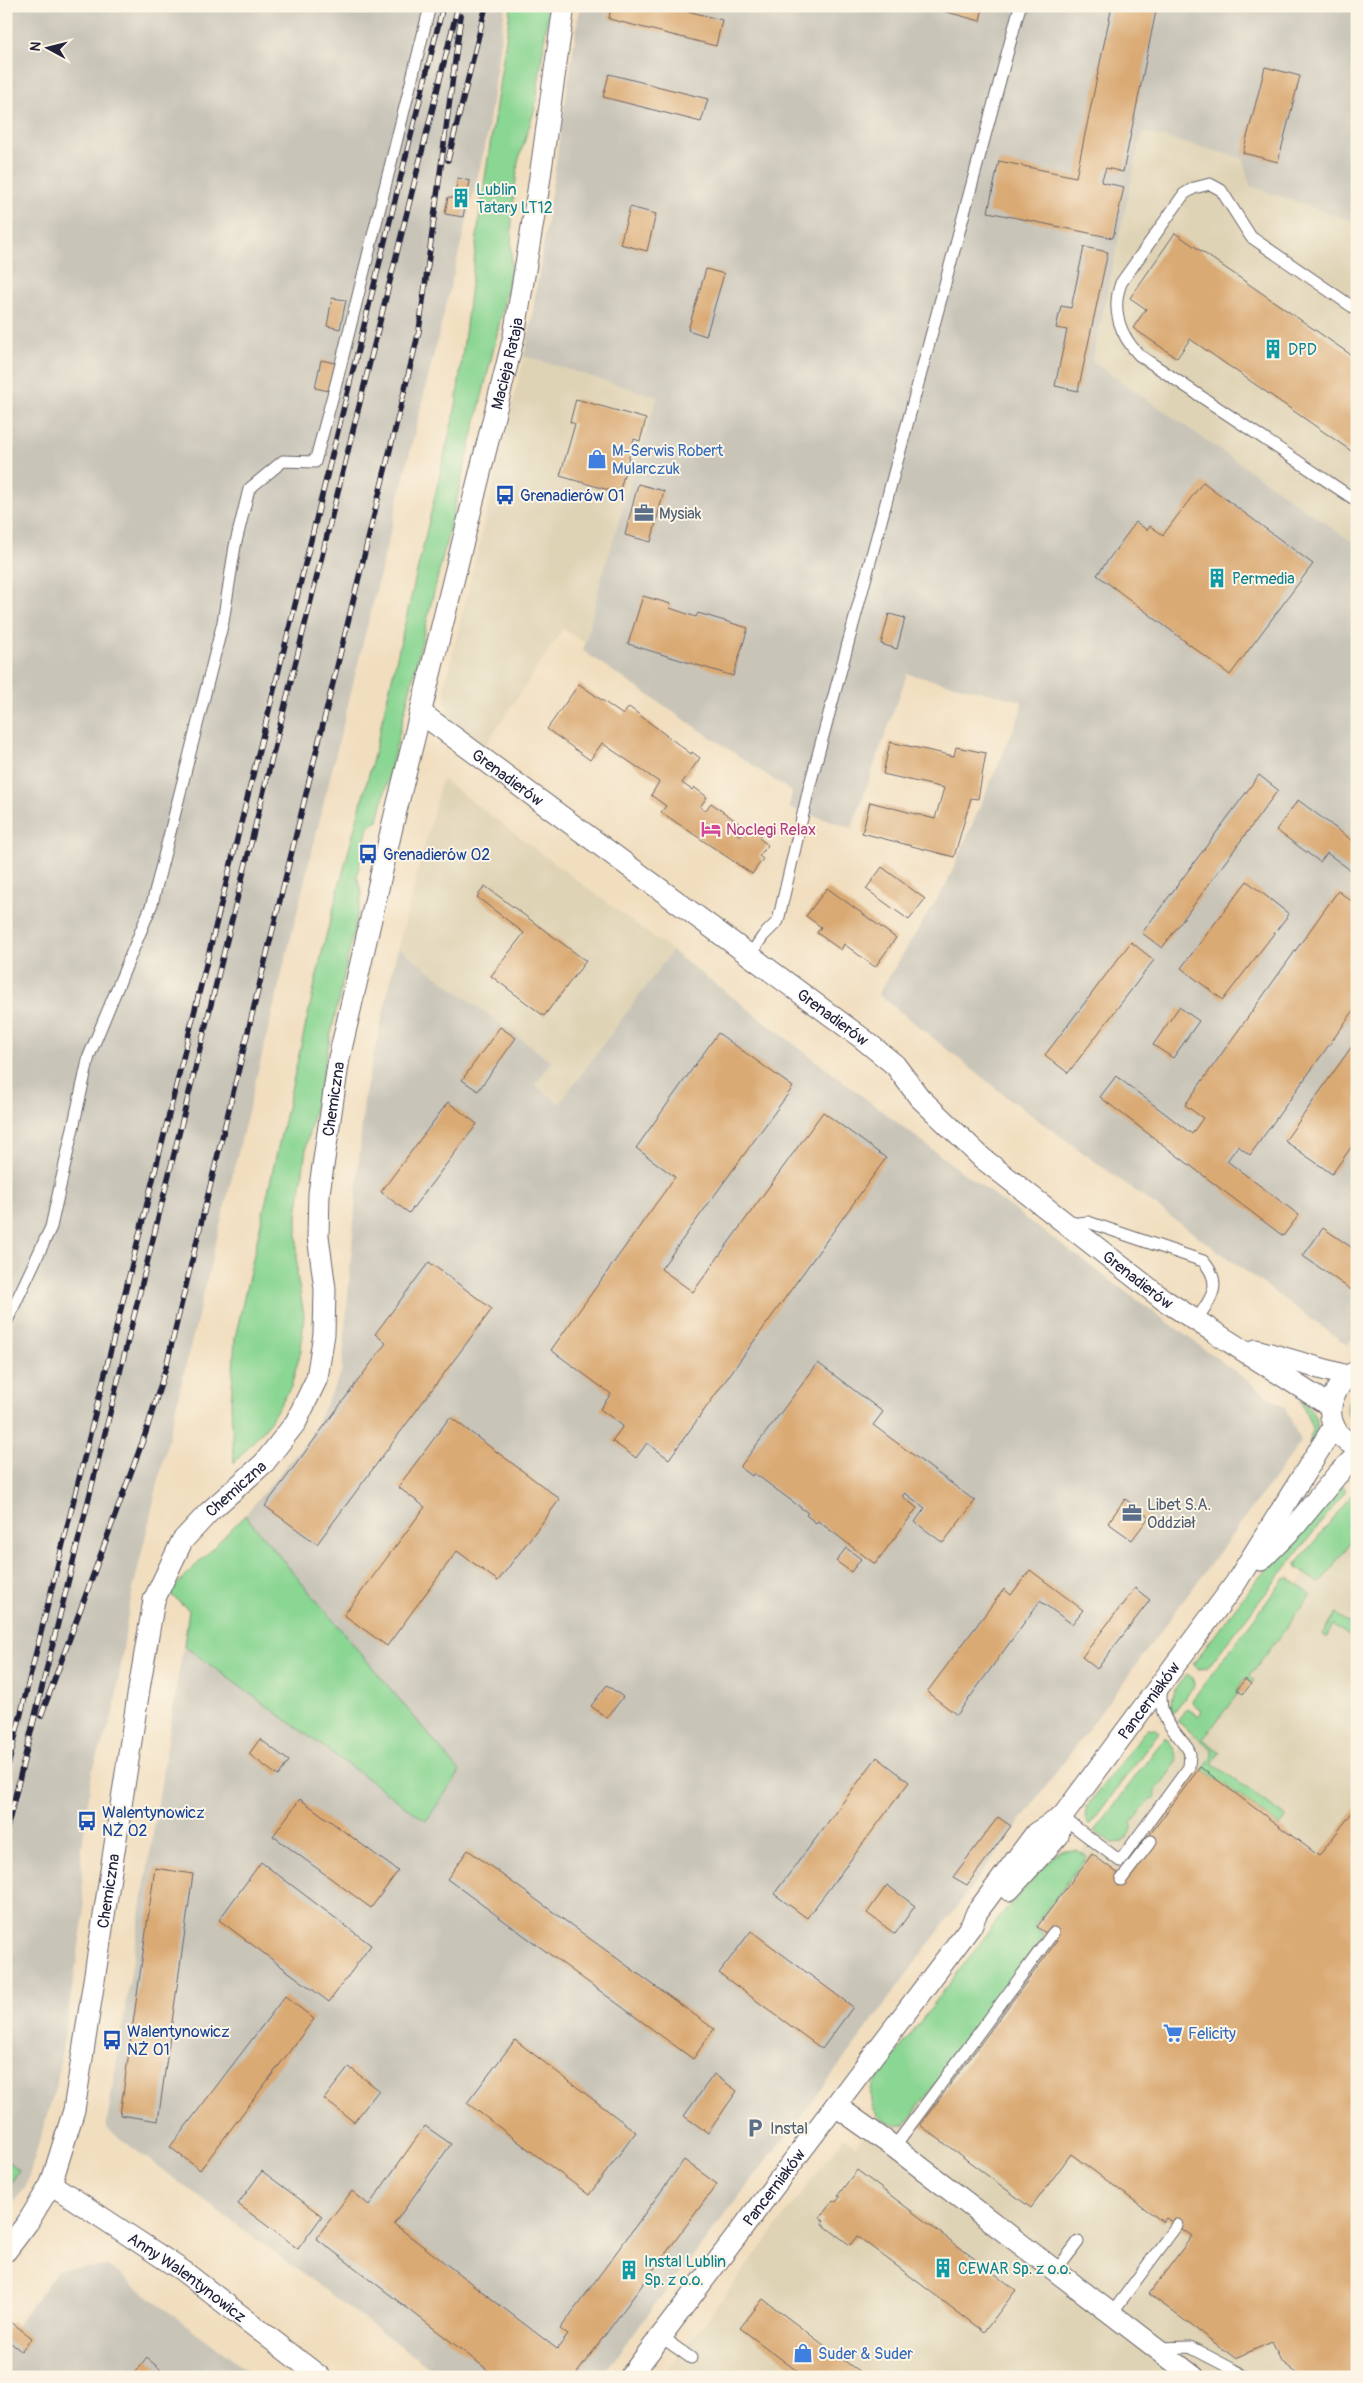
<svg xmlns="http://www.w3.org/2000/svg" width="1363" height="2383" viewBox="0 0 1363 2383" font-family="Pangolin,sans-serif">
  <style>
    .built { fill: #dfd3b5 }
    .industrial { fill: #c8c4b8 }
    .green { fill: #8ad693; stroke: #567c67 }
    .building { fill: #daaa74 }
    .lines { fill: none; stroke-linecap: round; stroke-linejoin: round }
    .service-casing { stroke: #6a6469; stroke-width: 13 }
    .minor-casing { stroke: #6a6469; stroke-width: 23 }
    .service { stroke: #fff; stroke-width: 11 }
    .minor { stroke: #fff; stroke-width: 21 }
    .rail-casing { stroke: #22223b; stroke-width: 5.5 }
    .rail { stroke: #fcf5e5; stroke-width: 4; stroke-dasharray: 11; stroke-linecap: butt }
    .labels { text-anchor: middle; stroke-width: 4; stroke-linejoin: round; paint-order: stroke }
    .culture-label { font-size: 16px; fill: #0d838f; stroke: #fcf5e5; text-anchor: start }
    .street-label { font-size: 16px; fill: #22223b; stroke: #fcf5e5 }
    .shop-label { font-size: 16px; fill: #366cbe; stroke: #fcf5e5; text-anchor: start }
    .transit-label { font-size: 16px; fill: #164399; stroke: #fcf5e5; text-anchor: start }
    .service-label { font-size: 16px; fill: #4e5e75; stroke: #fcf5e5; text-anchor: start }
    .hotel-label { font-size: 16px; fill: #b23c85; stroke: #fcf5e5; text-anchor: start }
  </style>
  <rect width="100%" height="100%" fill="#fcf5e5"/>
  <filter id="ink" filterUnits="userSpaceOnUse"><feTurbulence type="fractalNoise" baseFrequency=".02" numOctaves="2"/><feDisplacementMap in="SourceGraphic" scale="10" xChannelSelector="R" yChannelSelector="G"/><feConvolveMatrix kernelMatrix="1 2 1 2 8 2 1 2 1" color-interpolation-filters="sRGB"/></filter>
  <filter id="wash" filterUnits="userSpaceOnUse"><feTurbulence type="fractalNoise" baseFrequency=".0096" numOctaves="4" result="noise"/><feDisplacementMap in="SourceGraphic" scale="20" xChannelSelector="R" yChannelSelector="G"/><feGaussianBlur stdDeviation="1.12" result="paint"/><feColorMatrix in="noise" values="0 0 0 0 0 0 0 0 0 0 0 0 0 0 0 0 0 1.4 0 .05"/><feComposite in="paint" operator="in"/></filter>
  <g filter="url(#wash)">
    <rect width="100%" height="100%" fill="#f1debf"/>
    <!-- built -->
    <path class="built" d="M1142,132l100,26 8,28 107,37v322l-265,-184z
      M524,356l134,41 -57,183 -16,63 -22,-14 -78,117 -39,-31 -1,-29z
      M442,779l230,172 -111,152 -26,-18 17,-23 -154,-115z
      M1357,1502v875h-694l181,-240 12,9 238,-312 15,11z"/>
    <!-- industrial -->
    <path class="industrial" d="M6,6h499l-18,132 -306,1247 -52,222 -15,105 -22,60 -11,82 3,61 -27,167 -31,104 -20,26z
      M580,6h777v217l-107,-37 -8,-28 -100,-26 -50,229 265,184v787l-10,13 -339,-247 -130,-104 69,-111 73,-169 2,-13 -115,-27 -55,154 -63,-20 3,-16 -209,-141 18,-71 56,-183 -133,-41 7,-32z
      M398,947l154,115 -17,23 25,18 112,-152 286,218 327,239 16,34 -477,644 -224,291h-158l-336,-249 83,-519 89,66 -33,-160 63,-75 34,-69 22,-273z
      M108,2266l148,111h-250v-38l52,-69z"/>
    <!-- green -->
    <path class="green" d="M511,6h38l-14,102 -17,54 -6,52 -1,56 -16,73 -117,477 -10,7 -11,49 5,18 -55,248 -10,73v60l7,40 -3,35 -10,37 -25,40 -32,36 -3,-58 4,-67 89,-394 50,-189 82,-349 25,-201z
      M1357,1389v38c-14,-11 -12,-27 0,-38z
      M1300,1400c19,12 23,29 9,47l3,-19z
      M1342,1486l3,2v4l-138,176 -8,1 -6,-5 62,-82z
      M1357,1489v45l-38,50 -22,-16 -1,-4z
      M245,1515l215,257 -34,49 -242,-175 5,-36 -20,-17z
      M1289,1578l22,17 -61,81 4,4 -2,3 -7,-5 -9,12 3,2 -36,47 17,13 -8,11 75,54 -7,9 -77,-57 9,-13v-7l-35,-28 8,-11 3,-1 11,7 3,-6 -9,-6 -1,-4 92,-121z
      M1336,1614l21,15v13l-23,-17 -8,13 -3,-4z
      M1187,1674l6,4 1,8 -21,27c-6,-17 4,-27 14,-39z
      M1147,1728l8,1 4,3 -70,94 -4,-9 2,-11z
      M1165,1737l9,11 3,14 -22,30v5l-6,4 -17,22v6l-9,13 -12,1 -16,-12z
      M1077,1850l10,7 -53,69 11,9 -140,190c-23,3 -41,-19 -32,-41l133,-175 49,-54 6,-4z
      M6,2160l13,10 -13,21z"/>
    <g id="blocks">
      <!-- building -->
      <path class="building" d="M611,6h57l54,14 -6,26 -107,-27z
        M925,6h58l-3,15z
        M1084,6h20l-1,5z
        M1112,6h45l-34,166 -17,-4 -5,14 23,5 -11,51 -125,-26 11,-51 77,16z
        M1265,67l35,9 -22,86 -35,-9z
        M609,74l99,25 -7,23 -98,-25z
        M458,178l12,3 -7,36 -18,-3 3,-17 6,1z
        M630,207l26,7 -9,37 -27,-7z
        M1175,233l182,126v96l-167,-116 -13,19 -44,-30 13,-19 -16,-11z
        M1084,247l24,5 -30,139 -23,-5 12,-56 -11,-2 5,-22 10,2z
        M706,269l18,5 -18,62 -18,-6z
        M332,298l14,2 -6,29 -13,-3z
        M321,360l14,3 -6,28 -14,-3z
        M576,399l70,20 -6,22 -6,-2 -15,54 -59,-17 15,-52 -5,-2z
        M1203,482l110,82 -83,111 -133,-100 39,-53 11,8 3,-4 13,9z
        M638,484l26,7 -13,51 -26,-7z
        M643,596l28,8 -1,4 26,9 2,-4 50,15 -15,48 -105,-32z
        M889,614l16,4 -8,31 -16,-5z
        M579,684l44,31 6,-8 62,47 1,-2 8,6 -18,25 10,7 2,-3 13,10 -7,10 5,4 6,-8 29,21 -5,8 5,4 8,-10 13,10 -2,2 9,7 -9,11 4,3 -11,15 -91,-62 5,-6 -15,-11 8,-13 -57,-39 -12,17 -43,-31z
        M890,742l64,14 2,-9 30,6 -8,46 -7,-1 -17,59 -92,-24 8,-31 65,17 9,-31 -61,-14z
        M1259,775l19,15 -116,158 -20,-15z
        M1298,800l59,44v31l-30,-22 -7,9 -44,-32z
        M882,867l43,32 -16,21 -43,-31z
        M1247,881l42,33 -66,86 -42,-32z
        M485,886l101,75 -42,55 -53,-40 33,-43 -47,-36z
        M827,888l69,50 -21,29 -31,-23 -3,6 -24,-17 4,-6 -15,-11z
        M1338,891l19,14v101l-107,149 -12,-9 -11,15 72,54 -16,21 -183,-139 16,-21 76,58 11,-16 -18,-13z
        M1131,942l23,18 -86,113 -23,-18z
        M1179,1007l20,14 -26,37 -20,-13z
        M500,1027l16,11 -38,53 -16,-11z
        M718,1033l75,54 -132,182 32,23 130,-180 63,46 -217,301 -22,-16 -11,15 -24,-17 11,-15 -23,-17 11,-15 -60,-44 124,-173 -39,-29z
        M1357,1039v100l-25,35 -47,-33z
        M448,1102l29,22 -68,89 -28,-21z
        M1323,1228l34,23v43l-54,-38z
        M429,1262l63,47 -175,235 -52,-38 121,-163 -11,-9z
        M818,1363l65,49 -10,13 102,76 -32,42 -28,-21 10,-14 -20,-15 -3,3 15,12 -42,56 -57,-43 -2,2 -10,-8 2,-2 -54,-40 -2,3 -12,-9z
        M450,1417l110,82 -62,82 -41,-30 -70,95 -43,-31 81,-108 -27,-20z
        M1125,1499l24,18 -17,23 -24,-17z
        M846,1548l15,11 -10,13 -15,-11z
        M1030,1570l53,40 -11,14 -32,-23 -83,114 -30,-23 77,-103 7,6z
        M1135,1588l15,12 -53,69 -15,-12z
        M1245,1679l6,5 -8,10 -6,-4z
        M607,1685l16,12 -16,21 -16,-12z
        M260,1739l29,22 -11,15 -29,-22z
        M877,1757l32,25 -102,136 -33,-24z
        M1200,1767l119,89 38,-50v571h-55l-21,-16 -9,-19 -37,16 -86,-64 43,-58 -26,-18 -3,4 -92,-68 -40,54 -111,-83 137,-184 -20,-14 55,-73 28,21z
        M300,1799l98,72 -27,37 -98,-72z
        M998,1817l13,9 -44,59 -14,-8z
        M468,1850l246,179 -21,30 -246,-180z
        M261,1862l110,83 -42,57 -110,-82z
        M155,1868l38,6 -35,247 -38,-6z
        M887,1885l28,21 -20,28 -28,-21z
        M751,1931l102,76 -31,42 -103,-76z
        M285,1996l29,23 -114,151 -30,-23z
        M515,2040l121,92 -47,63 -122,-92z
        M349,2067l30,23 -25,32 -30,-23z
        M714,2074l23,17 -29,42 -24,-17z
        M425,2126l26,18 -57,80 163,125 11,-14 -8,-6 124,-169 33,24 -143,193h-77l-181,-139 36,-47 17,14z
        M857,2170l159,120 -32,42 -127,-96 -7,9 -28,-21 2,-3 -4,-3 13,-18 3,2 4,-5 -2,-2z
        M262,2171l60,45 -24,33 -60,-45z
        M763,2299l103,78h-61l-65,-49z
        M11,2322l21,16 -11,13 -15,-12v-11z
        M147,2358l22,19h-37z"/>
    </g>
  </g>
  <g filter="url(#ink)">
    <use href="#blocks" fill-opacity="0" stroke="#6a6469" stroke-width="1"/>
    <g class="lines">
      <defs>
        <path id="service" d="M1357,310l-106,-73 -30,-47 -11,-6 -16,4 -10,6 -63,89c-10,27 -1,52 18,72l218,146
          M750,955l13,-19 15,-15 31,-133 211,-782
          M1068,1224l20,-2 115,39c21,23 8,38 -7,59
          M6,1323l45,-96 38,-171 63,-152 71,-282 12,-76 14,-57 34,-28 32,1 22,-82 93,-374
          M1062,1817l58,44 69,-94 1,-13 -2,-5c-17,-24 -31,-30 -26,-63
          M1121,1880l30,-39
          M894,2147l159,-214
          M1056,2271l22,-29
          M1112,2313l65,-88
          M660,2336l31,22
          M1158,2348l32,-1 48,25 6,5"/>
        <g id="minor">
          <path id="s1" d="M421,713l442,326 32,26 24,32 63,61 182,142 166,106"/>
          <path d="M1256,1350l91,26"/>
          <path d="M1357,1371c-32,16 -38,62 0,75"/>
          <path d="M1261,1560l34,-34 42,-51 20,-20"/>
          <path d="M1009,1890l49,-54 4,-19"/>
          <path d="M836,2106l58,41 300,230"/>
          <path id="s2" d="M51,2184l132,87 137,106"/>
          <path id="s3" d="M6,2251l22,-29 23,-38 23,-74 65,-421 15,-89 28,-59 27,-29 55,-49 32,-41 21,-44 7,-44 1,-45 -7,-53 1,-43 20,-135 54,-235 121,-487 24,-145 26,-185"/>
          <path id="s4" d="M630,2377l341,-451 6,-14 59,-79 26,-16 173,-233 99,-158"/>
        </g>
      </defs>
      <!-- service casing -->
      <use href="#service" class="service-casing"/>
      <!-- minor casing -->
      <use href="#minor" class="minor-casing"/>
      <!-- service -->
      <use href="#service" class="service"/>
      <!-- minor -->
      <use href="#minor" class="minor"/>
      <defs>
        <path id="rail" d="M448,160l38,-154
          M41,1716l105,-284 20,-65 253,-1036 42,-315
          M6,1774l437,-1768
          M6,1833l452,-1827"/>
      </defs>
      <!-- rail casing -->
      <use href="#rail" class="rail-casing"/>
      <!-- rail -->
      <use href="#rail" class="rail"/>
    </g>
  </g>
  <!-- icons -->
  <defs>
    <symbol id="building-bare" viewBox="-9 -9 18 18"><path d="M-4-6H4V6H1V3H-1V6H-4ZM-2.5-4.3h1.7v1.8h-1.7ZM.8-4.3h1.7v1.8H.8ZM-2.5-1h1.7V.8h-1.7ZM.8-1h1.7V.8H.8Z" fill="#0f9aa8" stroke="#fcf5e5" stroke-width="2.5" paint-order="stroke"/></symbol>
    <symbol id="shop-bare" viewBox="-9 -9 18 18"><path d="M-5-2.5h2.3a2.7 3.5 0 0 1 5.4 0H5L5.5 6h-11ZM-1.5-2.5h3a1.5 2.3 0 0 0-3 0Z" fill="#3f7fe0" stroke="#fcf5e5" stroke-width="2.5" paint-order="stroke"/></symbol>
    <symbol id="bus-bare" viewBox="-9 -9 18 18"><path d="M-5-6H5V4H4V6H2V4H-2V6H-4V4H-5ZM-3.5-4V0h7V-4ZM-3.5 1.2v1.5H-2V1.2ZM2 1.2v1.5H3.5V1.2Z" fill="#1a4fb4" stroke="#fcf5e5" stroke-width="2.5" paint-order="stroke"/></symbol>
    <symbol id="office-bare" viewBox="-9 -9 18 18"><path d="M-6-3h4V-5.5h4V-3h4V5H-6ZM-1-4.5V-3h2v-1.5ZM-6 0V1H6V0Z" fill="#5c6f8a" stroke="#fcf5e5" stroke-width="2.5" paint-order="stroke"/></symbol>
    <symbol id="hotel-bare" viewBox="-9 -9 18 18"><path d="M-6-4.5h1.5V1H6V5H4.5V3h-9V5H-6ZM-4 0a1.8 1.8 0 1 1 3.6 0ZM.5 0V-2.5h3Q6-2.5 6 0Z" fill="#d1479c" stroke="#fcf5e5" stroke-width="2.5" paint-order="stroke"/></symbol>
    <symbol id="supermarket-bare" viewBox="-9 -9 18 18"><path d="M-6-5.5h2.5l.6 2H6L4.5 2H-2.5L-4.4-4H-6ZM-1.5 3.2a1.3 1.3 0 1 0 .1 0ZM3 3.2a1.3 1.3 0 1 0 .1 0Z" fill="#3f7fe0" stroke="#fcf5e5" stroke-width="2.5" paint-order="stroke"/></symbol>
    <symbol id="parking-bare" viewBox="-9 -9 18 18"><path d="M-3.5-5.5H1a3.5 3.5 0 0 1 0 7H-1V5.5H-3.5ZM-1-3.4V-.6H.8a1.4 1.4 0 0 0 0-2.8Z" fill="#5c6f8a" stroke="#fcf5e5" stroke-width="2.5" paint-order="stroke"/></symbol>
  </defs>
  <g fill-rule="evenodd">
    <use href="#building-bare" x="447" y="184" width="28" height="28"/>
    <use href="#building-bare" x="1259" y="335" width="28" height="28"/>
    <use href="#shop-bare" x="583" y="445" width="28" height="28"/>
    <use href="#bus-bare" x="491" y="481" width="28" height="28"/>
    <use href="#office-bare" x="630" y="499" width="28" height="28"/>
    <use href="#building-bare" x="1203" y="564" width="28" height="28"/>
    <use href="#hotel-bare" x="697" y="815" width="28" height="28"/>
    <use href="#bus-bare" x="354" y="840" width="28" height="28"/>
    <use href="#office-bare" x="1118" y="1499" width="28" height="28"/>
    <use href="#bus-bare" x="73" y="1807" width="28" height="28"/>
    <use href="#supermarket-bare" x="1159" y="2019" width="28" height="28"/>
    <use href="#bus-bare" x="98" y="2026" width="28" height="28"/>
    <use href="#parking-bare" x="741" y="2114" width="28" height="28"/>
    <use href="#building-bare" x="929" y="2254" width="28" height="28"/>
    <use href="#building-bare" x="615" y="2256" width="28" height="28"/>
    <use href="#shop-bare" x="789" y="2339" width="28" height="28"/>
  </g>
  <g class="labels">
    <!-- culture labels -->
    <g class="culture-label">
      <text x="476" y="195">Lublin<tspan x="476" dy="18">Tatary LT12</tspan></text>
      <text x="1288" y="355">DPD</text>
      <text x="1232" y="584">Permedia</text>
      <text x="644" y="2267">Instal Lublin<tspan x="644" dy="18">Sp. z o.o.</tspan></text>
      <text x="958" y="2274">CEWAR Sp. z o.o.</text>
    </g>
    <!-- street labels -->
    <g class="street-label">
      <text dy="6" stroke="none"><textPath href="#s3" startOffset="1991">Macieja Rataja</textPath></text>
      <text dy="6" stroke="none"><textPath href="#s1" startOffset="108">Grenadierów</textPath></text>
      <text dy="6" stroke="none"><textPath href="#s1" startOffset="512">Grenadierów</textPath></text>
      <text dy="6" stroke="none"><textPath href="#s3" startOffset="1235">Chemiczna</textPath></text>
      <text dy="6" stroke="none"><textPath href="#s1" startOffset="916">Grenadierów</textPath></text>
      <text dy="6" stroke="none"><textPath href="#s3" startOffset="815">Chemiczna</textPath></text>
      <text dy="6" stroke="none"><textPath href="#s4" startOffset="855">Pancerniaków</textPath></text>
      <text dy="6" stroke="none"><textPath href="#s3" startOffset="380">Chemiczna</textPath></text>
      <text dy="6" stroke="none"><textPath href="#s4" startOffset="238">Pancerniaków</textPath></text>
      <text dy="6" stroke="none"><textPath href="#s2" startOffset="165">Anny Walentynowicz</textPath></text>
    </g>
    <!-- shop labels -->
    <g class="shop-label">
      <text x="612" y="456">M-Serwis Robert<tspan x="612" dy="18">Mularczuk</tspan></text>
      <text x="1188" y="2039">Felicity</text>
      <text x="818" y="2359">Suder &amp; Suder</text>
    </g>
    <!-- transit labels -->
    <g class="transit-label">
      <text x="520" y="501">Grenadierów 01</text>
      <text x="383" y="860">Grenadierów 02</text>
      <text x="102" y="1818">Walentynowicz<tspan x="102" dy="18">NŻ 02</tspan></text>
      <text x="127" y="2037">Walentynowicz<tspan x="127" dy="18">NŻ 01</tspan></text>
    </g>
    <!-- service labels -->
    <g class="service-label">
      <text x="659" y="519">Mysiak</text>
      <text x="1147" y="1510">Libet S.A.<tspan x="1147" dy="18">Oddział</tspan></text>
      <text x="770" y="2134">Instal</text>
    </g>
    <!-- hotel labels -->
    <g class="hotel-label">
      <text x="726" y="835">Noclegi Relax</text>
    </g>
  </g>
  <!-- margin -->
  <rect width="1363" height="2383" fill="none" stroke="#fcf5e5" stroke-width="25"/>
  <!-- north arrow -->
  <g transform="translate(48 48) rotate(277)" stroke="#fcf5e5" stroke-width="4" paint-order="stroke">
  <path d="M0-4L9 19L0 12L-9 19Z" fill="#22223b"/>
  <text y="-8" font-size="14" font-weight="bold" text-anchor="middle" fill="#22223b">N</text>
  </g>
</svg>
